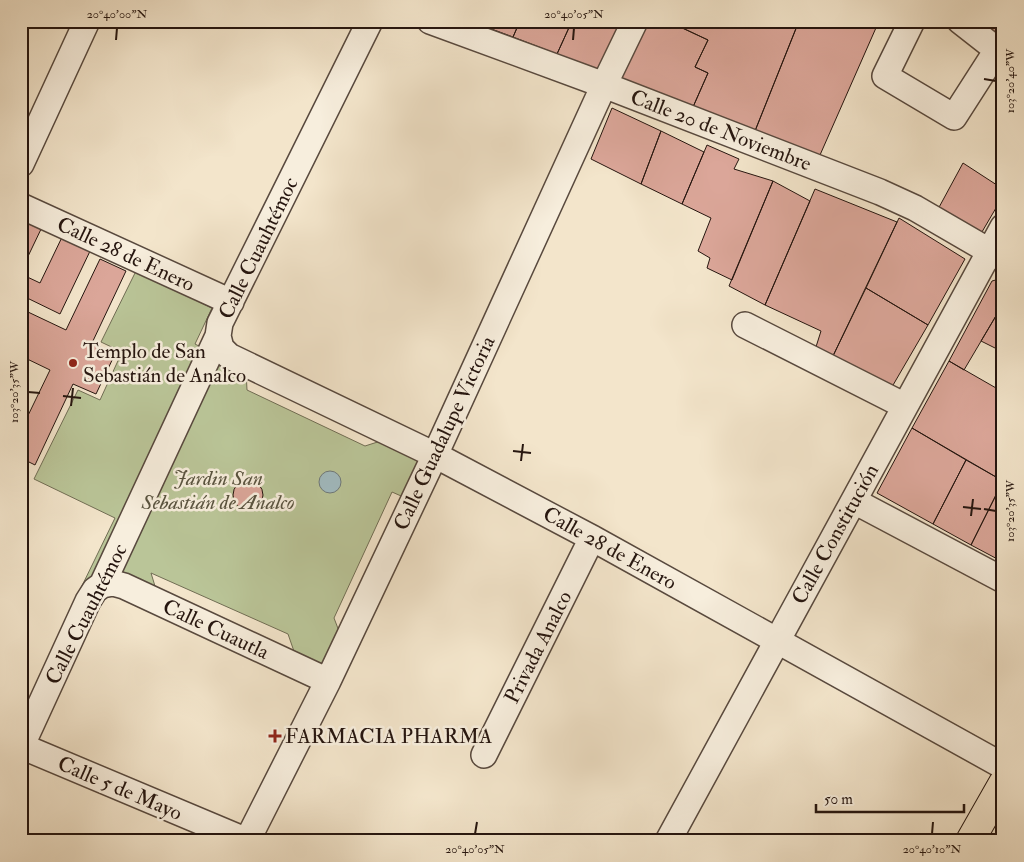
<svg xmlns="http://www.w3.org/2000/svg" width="1024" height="862" viewBox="0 0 1024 862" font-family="'IM FELL Double Pica',serif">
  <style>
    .green { fill: #bac598; stroke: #706d54 }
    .water { fill: #a1bcc2; stroke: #6f797a }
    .building { fill: #dba699; stroke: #25150f }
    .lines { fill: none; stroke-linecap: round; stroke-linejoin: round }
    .minor-casing { stroke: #58493e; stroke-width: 28 }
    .major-casing { stroke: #25150f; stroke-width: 30 }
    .minor { stroke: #f7eedd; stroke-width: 25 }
    .major { stroke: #f3e5cb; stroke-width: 28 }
    .ticks { fill: none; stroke: #25150f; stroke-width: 2 }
    .poi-dot { fill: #8f2418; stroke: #f7eedd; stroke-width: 2 }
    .labels { text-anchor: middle; stroke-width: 5; stroke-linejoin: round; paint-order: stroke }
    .street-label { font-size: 21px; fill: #25150f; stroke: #f7eedd }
    .poi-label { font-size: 21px; fill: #25150f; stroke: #f7eedd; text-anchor: start }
    .park-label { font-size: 21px; font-style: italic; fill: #59533f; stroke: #f7eedd }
    .neatline { fill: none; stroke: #25150f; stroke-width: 2 }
    .ticks-label { font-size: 12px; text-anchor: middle; fill: #25150f }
  </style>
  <rect width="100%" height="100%" fill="#f3e5cb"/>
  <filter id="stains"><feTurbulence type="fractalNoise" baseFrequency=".004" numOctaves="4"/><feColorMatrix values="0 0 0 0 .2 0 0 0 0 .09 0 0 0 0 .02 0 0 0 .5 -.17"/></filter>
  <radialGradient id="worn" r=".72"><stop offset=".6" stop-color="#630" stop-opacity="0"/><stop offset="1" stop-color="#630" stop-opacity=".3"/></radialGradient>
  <!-- green -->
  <path class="green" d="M136,271l76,37 -17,36 51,27 1,19 118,56 22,-7 37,19 -16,41 -16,-7 -58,126 8,21 -18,30 -27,-9 -9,-26 -137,-61 7,23 -73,-1 -6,-3 36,-74 -81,-39 44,-89 22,10 22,-48 -21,-10z"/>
  <!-- water -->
  <path class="water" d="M319 482a11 11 0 1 1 22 0a11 11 0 1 1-22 0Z"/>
  <!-- building -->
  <path class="building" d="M470,21h50l-7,16z
    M520,21h52l-15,33 -44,-17z
    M572,21h50l-23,49 -42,-16z
    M645,21h22l41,19 -13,27 13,6 -15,34 -77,-28z
    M670,21h129l-44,110 -62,-24 15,-34 -13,-6 13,-27 -38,-18z
    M799,21h80l-59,134 -65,-24z
    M970,21h33v23z
    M612,108l49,23 -20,53 -50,-25z
    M661,131l43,21 -22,52 -41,-20z
    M707,145l32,14 -5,10 39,12 -41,99 -25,-12 3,-10 -12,-7 13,-33 -29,-14z
    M963,163l40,26v7l-24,41 -42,-26z
    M773,181l37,20 -45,104 -36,-19z
    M815,189l82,33 -65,136 -17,-8 6,-19 -56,-26z
    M21,214l22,11 -22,46z
    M899,218l66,41 -37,66 -62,-37z
    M64,233l28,14 -32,67 -39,-19v-21l19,9z
    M100,259l26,12 -34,72 23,11 -19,40 -23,-10 -38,81 -14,-7v-28l29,-60 -29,-14v-29l7,-15 38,18z
    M1003,278v26l-39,66 -15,-9 43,-80z
    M866,288l62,37 -39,67 -57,-34z
    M1003,304v48l-22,-11z
    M949,361l54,31v89l-91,-53z
    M912,428l54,32 -33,64 -56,-31z
    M966,460l37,21 -32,64 -38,-21z
    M233 495a15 15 0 1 1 30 0a15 15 0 1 1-30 0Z
    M1003,481v81l-32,-17z"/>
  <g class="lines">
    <defs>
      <path id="minor" d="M430,21l174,64 276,107 35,16 88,51
        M912,21l-27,55 69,41 43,-67 -37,-29
        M21,164l66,-143
        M21,206l210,96
        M745,325l160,81
        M218,336l3,12 8,8 206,99 157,83 411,228
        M854,501l149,79
        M102,585l11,-2 11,3 204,95
        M21,746l226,95
        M21,747l67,-146 7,-11 7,-5 116,-249 2,-13 150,-302
        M484,755l108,-217
        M247,841l81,-160 107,-226 169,-370 31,-64
        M668,841l335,-614"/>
      <path id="major" d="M970,841l33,-58"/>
    </defs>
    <!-- minor casing -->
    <use href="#minor" class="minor-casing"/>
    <!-- major casing -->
    <use href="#major" class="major-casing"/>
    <!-- minor -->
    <use href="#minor" class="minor"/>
    <!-- major -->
    <use href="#major" class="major"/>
  </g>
  <!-- ticks -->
  <path class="ticks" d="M116,40l1,-12M573,40l1,-12M984,79l12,2M28,392l12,1M63,396l18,2M71,406l2,-18M513,451l18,2M521,461l2,-17M963,507l18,2M984,509l12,2M971,516l2,-17M475,834l2,-12M932,834l1,-12"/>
  <!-- markers -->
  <g class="poi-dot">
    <circle cx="73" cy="363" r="5"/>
    <path d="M272.5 728.5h5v5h5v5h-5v5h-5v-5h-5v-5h5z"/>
  </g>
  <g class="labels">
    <!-- street labels -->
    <g class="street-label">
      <text transform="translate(721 130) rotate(21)" y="7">Calle 20 de Noviembre</text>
      <text transform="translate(258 248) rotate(-64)" y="7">Calle Cuauhtémoc</text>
      <text transform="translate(126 254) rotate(25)" y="7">Calle 28 de Enero</text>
      <text transform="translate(444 433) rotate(-65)" y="7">Calle Guadalupe Victoria</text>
      <text transform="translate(835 534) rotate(-61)" y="7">Calle Constitución</text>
      <text transform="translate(610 548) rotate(29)" y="7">Calle 28 de Enero</text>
      <text transform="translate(86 614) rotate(-63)" y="7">Calle Cuauhtémoc</text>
      <text transform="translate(216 629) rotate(25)" y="7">Calle Cuautla</text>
      <text transform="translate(538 647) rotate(-63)" y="7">Privada Analco</text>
      <text transform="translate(120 788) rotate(23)" y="7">Calle 5 de Mayo</text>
    </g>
    <!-- poi labels -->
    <g class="poi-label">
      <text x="83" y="358">Templo de San<tspan x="83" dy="24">Sebastián de Analco</tspan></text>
      <text x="285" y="743">FARMACIA PHARMA</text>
    </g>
    <!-- park labels -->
    <g class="park-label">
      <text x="218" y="485">Jardin San<tspan x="218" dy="24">Sebastián de Analco</tspan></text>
    </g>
  </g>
  <!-- margin -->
  <rect width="1024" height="862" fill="none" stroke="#f3e5cb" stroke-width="55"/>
  <!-- scale -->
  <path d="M816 804v8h148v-8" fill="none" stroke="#25150f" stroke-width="2.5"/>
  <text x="824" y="804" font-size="15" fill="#25150f" stroke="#f7eedd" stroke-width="4" paint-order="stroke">50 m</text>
  <rect x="28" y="28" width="968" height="806" class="neatline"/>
  <g class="ticks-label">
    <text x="117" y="18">20°40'00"N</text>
    <text x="574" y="18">20°40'05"N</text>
    <text transform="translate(1010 81) rotate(-90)" y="4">103°20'40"W</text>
    <text transform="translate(14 392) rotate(-90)" y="4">103°20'35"W</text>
    <text transform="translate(1010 511) rotate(-90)" y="4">103°20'35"W</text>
    <text x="475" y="853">20°40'05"N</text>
    <text x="932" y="853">20°40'10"N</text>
  </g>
  <rect width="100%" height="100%" filter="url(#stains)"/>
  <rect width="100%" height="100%" fill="url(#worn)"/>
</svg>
